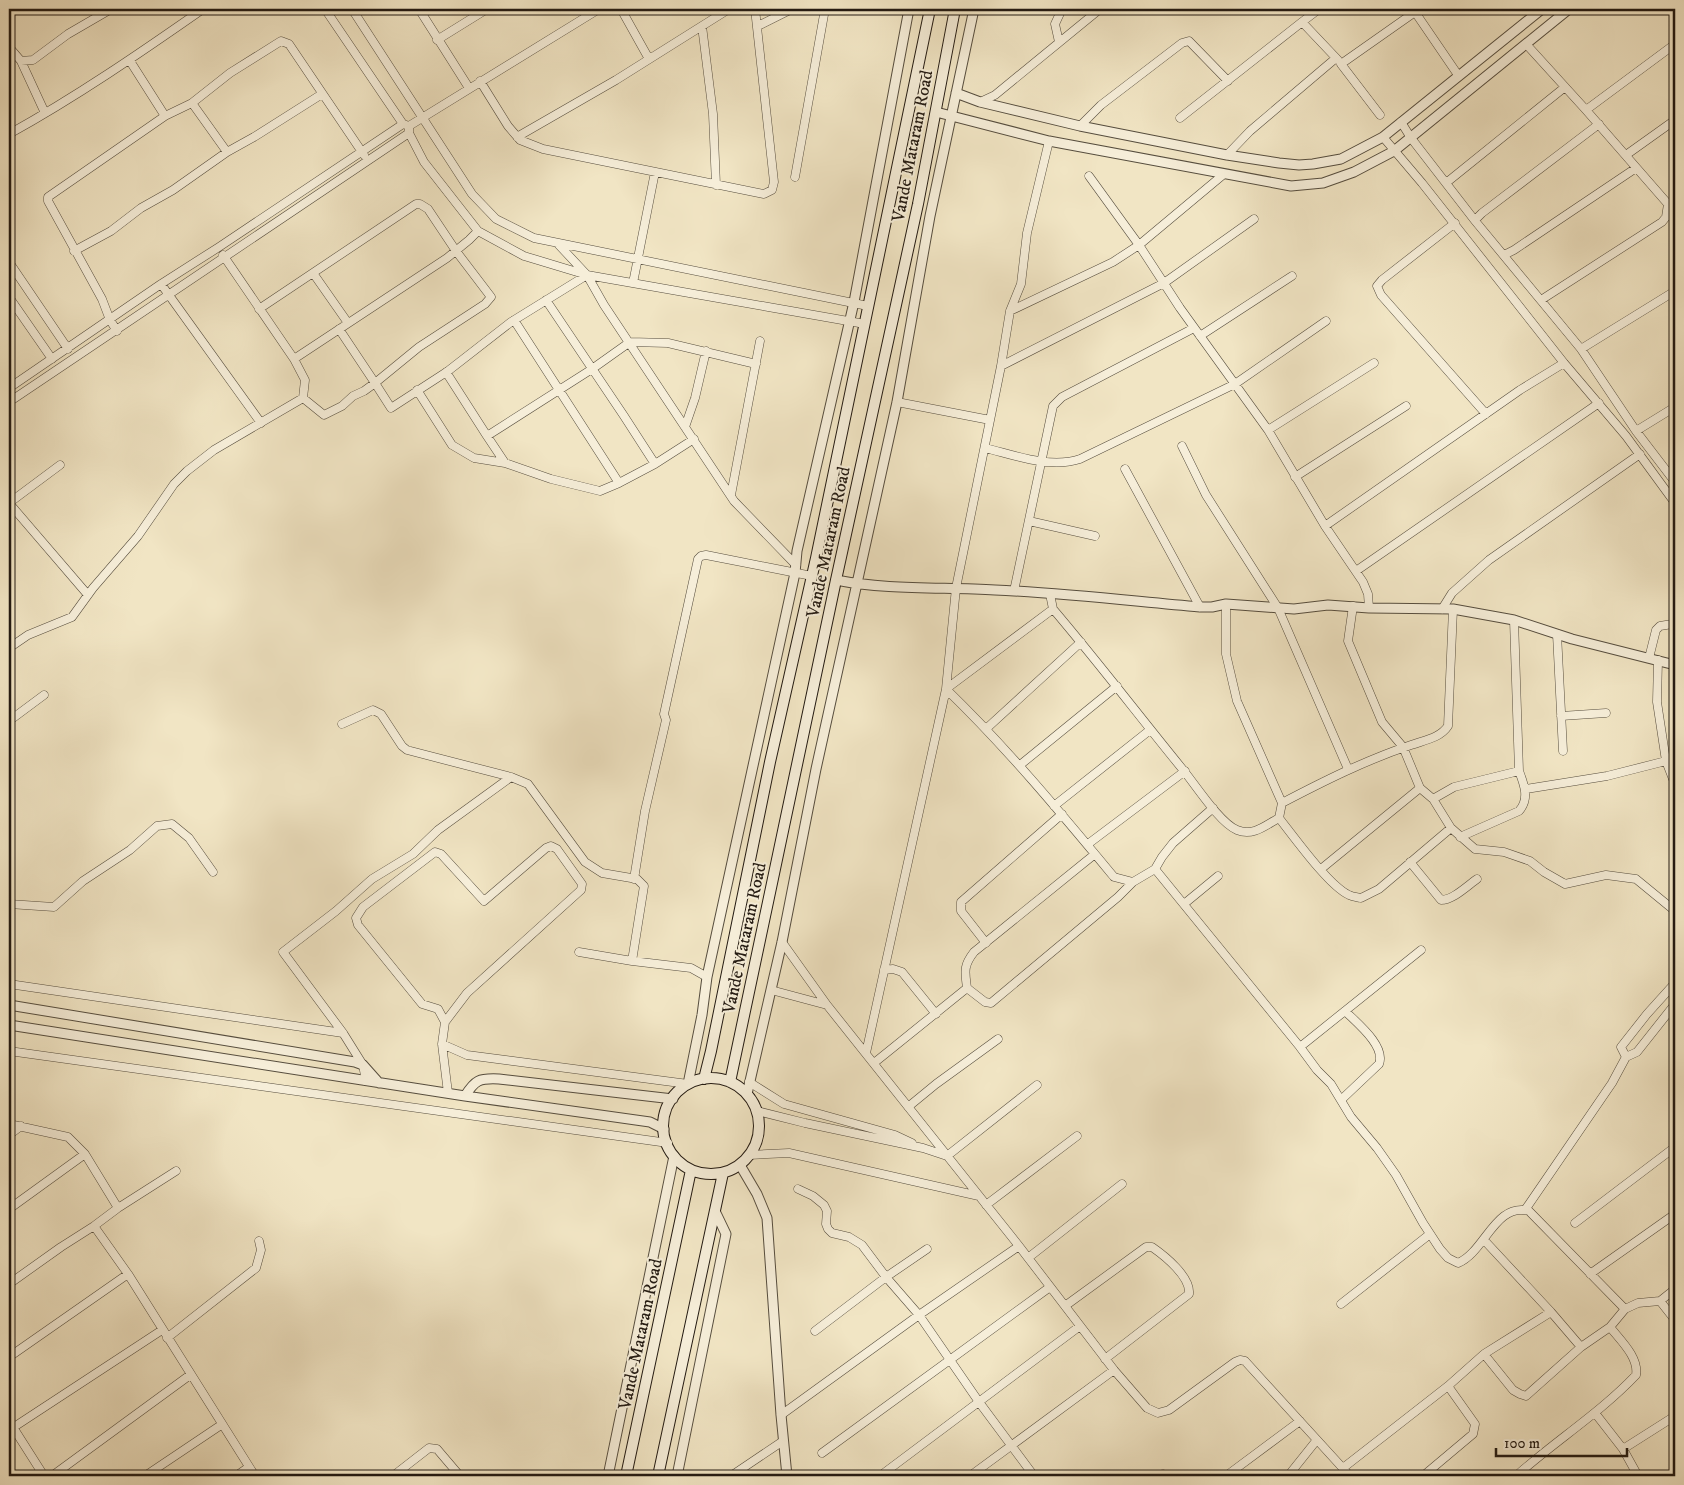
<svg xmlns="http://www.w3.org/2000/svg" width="1684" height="1485" viewBox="0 0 1684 1485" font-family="'IM FELL DW Pica',serif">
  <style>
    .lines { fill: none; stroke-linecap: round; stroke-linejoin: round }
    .minor-casing { stroke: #564d3e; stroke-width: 9 }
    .tertiary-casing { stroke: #564d3e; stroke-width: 11 }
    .secondary-casing { stroke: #231a12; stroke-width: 12 }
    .minor { stroke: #f6eed9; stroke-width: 8 }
    .tertiary { stroke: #f6eed9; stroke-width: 9 }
    .secondary { stroke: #f6eed9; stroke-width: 10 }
    .labels { text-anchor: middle; stroke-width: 4; stroke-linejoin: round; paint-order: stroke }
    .street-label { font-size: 18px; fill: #231a12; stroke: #f6eed9 }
  </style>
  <rect width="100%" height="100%" fill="#f1e5c4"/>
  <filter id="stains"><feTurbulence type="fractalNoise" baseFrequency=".004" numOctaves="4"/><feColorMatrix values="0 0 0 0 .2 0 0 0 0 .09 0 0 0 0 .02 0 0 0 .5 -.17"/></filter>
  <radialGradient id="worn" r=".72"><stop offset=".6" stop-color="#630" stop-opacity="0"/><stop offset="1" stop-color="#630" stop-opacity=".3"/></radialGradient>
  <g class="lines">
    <defs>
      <path id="minor" d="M325,9l78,115 6,2v7l15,29 54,69 46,25 63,19 278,49
        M352,9l120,185 24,25 38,19 334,68
        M419,9l50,79
        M621,9l28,50
        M1319,9l-17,13 36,38
        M1421,9l-6,3 43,63
        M702,26l11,88 3,71
        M758,26l34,-17
        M437,40l50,-31
        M1059,42l-4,-18 7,-15
        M1526,44l60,66 82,94 -2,13 -4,5 -121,78
        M9,47l12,14 12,-1 35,-26 43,-25
        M21,61l24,52
        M480,81l28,45 12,14 23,9 221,45 8,-4 2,-8 -19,-173
        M980,102l15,-7 105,-86
        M192,103l35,49
        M1586,110l89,-66
        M1380,115l-39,-51 74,-52 -2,-3
        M165,116l27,-13 38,-30 51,-32 8,3 75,111
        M1180,118l122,-96
        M1401,122l10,16 65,84 105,127 55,82 39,51
        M409,126l190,-117
        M1080,126l21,-21 81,-62 7,-2 39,40
        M9,134c67,-37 131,-81 194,-125
        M517,137l99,-57 113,-71
        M1383,137l39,46 142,180 62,73 49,67
        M1049,141l-22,92 -6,51 -11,27 -9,55 -45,222 -10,101c61,59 114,123 168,188l19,5 22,-13 7,-12 11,-14 40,-35
        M1227,155l23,-24 86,-73
        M1626,155l49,-35
        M1089,176l50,69 41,63 88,122 57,96 38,56 5,12 1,14
        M795,177l30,-168
        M1446,183l119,-96
        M1475,220l7,-7 117,-89
        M1455,223l-73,57 -5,6 4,9 105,119
        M558,244l29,31 17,30 130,196 62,64
        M74,251l37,-20 30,-23 32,-18 54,-38 27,-15 68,-43
        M223,255l71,104
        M1504,255l10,-5 122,-82
        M9,262l59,87
        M313,273l35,50
        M633,283l22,-111
        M161,284l100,139
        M9,297l43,62
        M546,300l78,116 31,48 39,-25
        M259,309l157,-105h4l8,5 28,42 35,46 -6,7 -66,43 -44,36 -36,-54
        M1010,311l103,-49 26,-17 85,-71
        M514,320l105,163 36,-19
        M117,331l-7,-11 -8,-21 -54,-98v-4l117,-81 -35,-55
        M1200,336l92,-60
        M1581,349l94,-58
        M1001,366l163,-83 90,-64
        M446,372l41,64 105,-67 38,-27 38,1 88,21
        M9,388l152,-104 58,-37 184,-123
        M417,390l35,55 22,13 31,5
        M303,398l2,-18 -11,-21 153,-101 22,-18 9,-9
        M9,402l400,-269
        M897,402l93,18
        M685,427l10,-29 11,-47
        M1268,430l106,-67
        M1636,431l39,-24
        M487,436l18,27 46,16 49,12 19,-8
        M1182,446l24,49 72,113 70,161
        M985,448c29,7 65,21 95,11l155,-75 91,-63
        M1125,469l75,138
        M1295,477l111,-71
        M731,495l29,-154
        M9,503l79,92
        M9,503l51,-38
        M1029,521l66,15
        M1325,526l195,-136 44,-27
        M1356,571l243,-168
        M1014,591l39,-185 9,-9 132,-69
        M1050,594l3,15c45,53 87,108 131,162 13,16 36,52 53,59 16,7 29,-5 42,-12l3,-15
        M1226,604v50l11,47 45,102c42,-22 84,-43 129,-58 14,-5 29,-7 37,-19l5,-117
        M1353,606l-5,35 34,81 21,25 17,41 13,11 18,29 24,21 29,3 26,9 14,11 21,12 41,-9 30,4 39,32
        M1442,609l10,-16 37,-33 151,-106
        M1557,634l6,117
        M9,648l19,-13 44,-18 21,-29 45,-52 36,-52 13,-13 27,-21 89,-52 21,17 18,-9 11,-10 11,-5 11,-8 16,25 57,-37 63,-49 76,-47
        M1649,658l7,-28 4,-4 12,-2
        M1658,660l-1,42 9,59 9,23
        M1561,716l45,-3
        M9,721l35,-26
        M342,724l31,-14 8,4 21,32 5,4 104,27 17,7 57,78 17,11 35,6 7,7 -12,75 59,7 16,9
        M987,728l94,-86
        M1020,765l97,-79
        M1526,789l81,-13 59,-15
        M1433,799l21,-12 65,-16
        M1054,806l96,-76
        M1279,818c15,19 50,68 70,77 4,2 8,2 12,3l18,-9 72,-61
        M1460,837l59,-26c11,-12 5,-27 0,-40l-5,-151
        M1088,844l97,-73
        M1410,862l31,38c12,0 26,-14 36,-21
        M1155,869l145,178
        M1321,869l99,-81
        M634,879l11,-68 21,-91 -2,-6 34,-155 3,-3 5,-1 106,21
        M9,904l45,3 29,-26 47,-31 27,-24 15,-2 17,14 24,34
        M1184,904l34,-28
        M782,942l45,63 192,241 95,124 33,38 11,5 11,-3 66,-48 5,-2 5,1 105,115
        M986,943l-25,-32v-9l101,-88
        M1421,950l-121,97 17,23 14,14 20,33 26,31 19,27 27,48 17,26 8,9 10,5c27,-11 37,-61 71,-52l96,98
        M579,952l53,9
        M884,970l9,-1 9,3 34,42
        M9,984l334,49
        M967,988l18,14 6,1 127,-106 15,-15
        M771,990l56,15
        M445,1022l-7,-13 -16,-5 -64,-79 -2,-7 7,-11 72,-55 6,2 43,47 62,-53 5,-2 6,3 25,35 -1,6 -114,103 -22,29 -3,22 6,49
        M442,1044l25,11 221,29
        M9,1051l659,92
        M866,1053l80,-364 107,-80
        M1626,1057l-5,-10 26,-33 28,-31
        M874,1063l93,-75c-2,-16 -4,-22 7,-36l121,-98
        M366,1081l-3,-16 -20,-32 -60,-81 53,-41 36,-32 41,-25 25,-24 73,-53
        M749,1082l35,22 111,31 17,8
        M1342,1099l37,-35c7,-18 -22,-41 -34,-53
        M908,1107l28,-23 62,-45
        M757,1111l48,12 118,25 24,8
        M9,1124l59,13 17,17
        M9,1135l12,-9
        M749,1155l40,-2 190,43
        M947,1156l90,-71
        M176,1171l-58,37 -24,18 34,48 127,202
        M798,1189l15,7 11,9 3,6 -1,13 2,5 4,4 17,4 13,8 24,32 33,38 60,87 55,74
        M986,1205l91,-69
        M9,1209l76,-55 33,54
        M1525,1210l87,-127 14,-26 11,-5 38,-48
        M1575,1223l100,-76
        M1484,1240l67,72 30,35
        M1028,1258l94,-74
        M1590,1274l85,-60
        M9,1284l52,-37 33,-21
        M1675,1289l-15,12 15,19
        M1341,1304l89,-70
        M1065,1306l81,-59h6c13,9 39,30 37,47l-84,65
        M1551,1312l-67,42 29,36 7,4 6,2 55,-49 29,-20 15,-18 13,-6 22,-2
        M815,1331l71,-54 41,-28
        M167,1338l89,-70 5,-18 -2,-9
        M9,1357l119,-83
        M1595,1413l28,36 15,27
        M781,1415l138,-100 100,-69
        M9,1421l35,55
        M14,1427l148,-97
        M1623,1449l52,-33
        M822,1453l228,-166
        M1343,1468l105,-82 36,-32
        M52,1476l138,-101
        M145,1476l76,-51
        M236,1476l13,-9
        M393,1476l36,-28 8,1 23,27
        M731,1476l52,-35
        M880,1476l200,-150
        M970,1476l144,-106
        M1162,1476l1,-2
        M1226,1476l74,-55
        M1288,1476l28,-35
        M1423,1476l50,-42 2,-10 -27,-38
        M1516,1476c39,-35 84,-63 120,-101 3,-18 -16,-35 -26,-48"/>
      <path id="tertiary" d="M956,93l24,9 100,24 147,29 52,8 20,2 14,-1 28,-5 42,-22 159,-128
        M936,112l113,29 242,45 32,-3 31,-11 40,-21 175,-142
        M836,580c50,10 107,7 159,10 69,3 136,11 205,17h12l14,-3 68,5 34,-4 41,3 84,1 61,11 58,19 103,26
        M9,1005l346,57 8,3 16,18
        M9,1025l456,71 185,26 14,7
        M688,1084l14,-69 5,-38 88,-404 2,-22 57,-249 55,-293
        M747,1094l35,-152 34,-173 81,-367 33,-186 44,-207
        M465,1096c10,-16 14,-18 34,-17l174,20
        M740,1165l17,29 10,24 14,197 6,61
        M608,1476l66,-320
        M677,1476l49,-242 -11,-23"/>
      <path id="secondary" d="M663 1126a48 48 0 1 1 96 0a48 48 0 1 1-96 0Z
        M704,1079l7,-28 59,-289 46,-204 114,-549
        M730,1082l106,-502 82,-376 37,-195
        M626,1476l65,-306
        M658,1476l65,-303"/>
    </defs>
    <!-- minor casing -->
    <use href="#minor" class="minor-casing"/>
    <!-- tertiary casing -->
    <use href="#tertiary" class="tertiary-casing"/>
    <!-- secondary casing -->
    <use href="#secondary" class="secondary-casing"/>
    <!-- minor -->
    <use href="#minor" class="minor"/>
    <!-- tertiary -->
    <use href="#tertiary" class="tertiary"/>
    <!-- secondary -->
    <use href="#secondary" class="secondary"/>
  </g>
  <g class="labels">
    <!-- street labels -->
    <g class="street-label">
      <text transform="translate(912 146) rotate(-79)" y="6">Vande Mataram Road</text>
      <text transform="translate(828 542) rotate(-78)" y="6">Vande Mataram Road</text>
      <text transform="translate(744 938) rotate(-78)" y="6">Vande Mataram Road</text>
      <text transform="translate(640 1334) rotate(-78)" y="6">Vande Mataram Road</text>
    </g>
  </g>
  <!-- margin -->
  <rect width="1684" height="1485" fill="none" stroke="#f1e5c4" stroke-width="30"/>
  <rect x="10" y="10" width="1664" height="1465" fill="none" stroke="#231a12" stroke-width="2.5"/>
  <rect x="15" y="15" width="1654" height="1455" fill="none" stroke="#231a12"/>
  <!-- scale -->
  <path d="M1496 1448v8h131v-8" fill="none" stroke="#231a12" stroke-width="2.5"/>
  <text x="1504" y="1448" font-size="15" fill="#231a12" stroke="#f6eed9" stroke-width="4" paint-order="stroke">100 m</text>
  <rect width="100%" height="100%" filter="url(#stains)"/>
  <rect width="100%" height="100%" fill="url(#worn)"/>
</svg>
